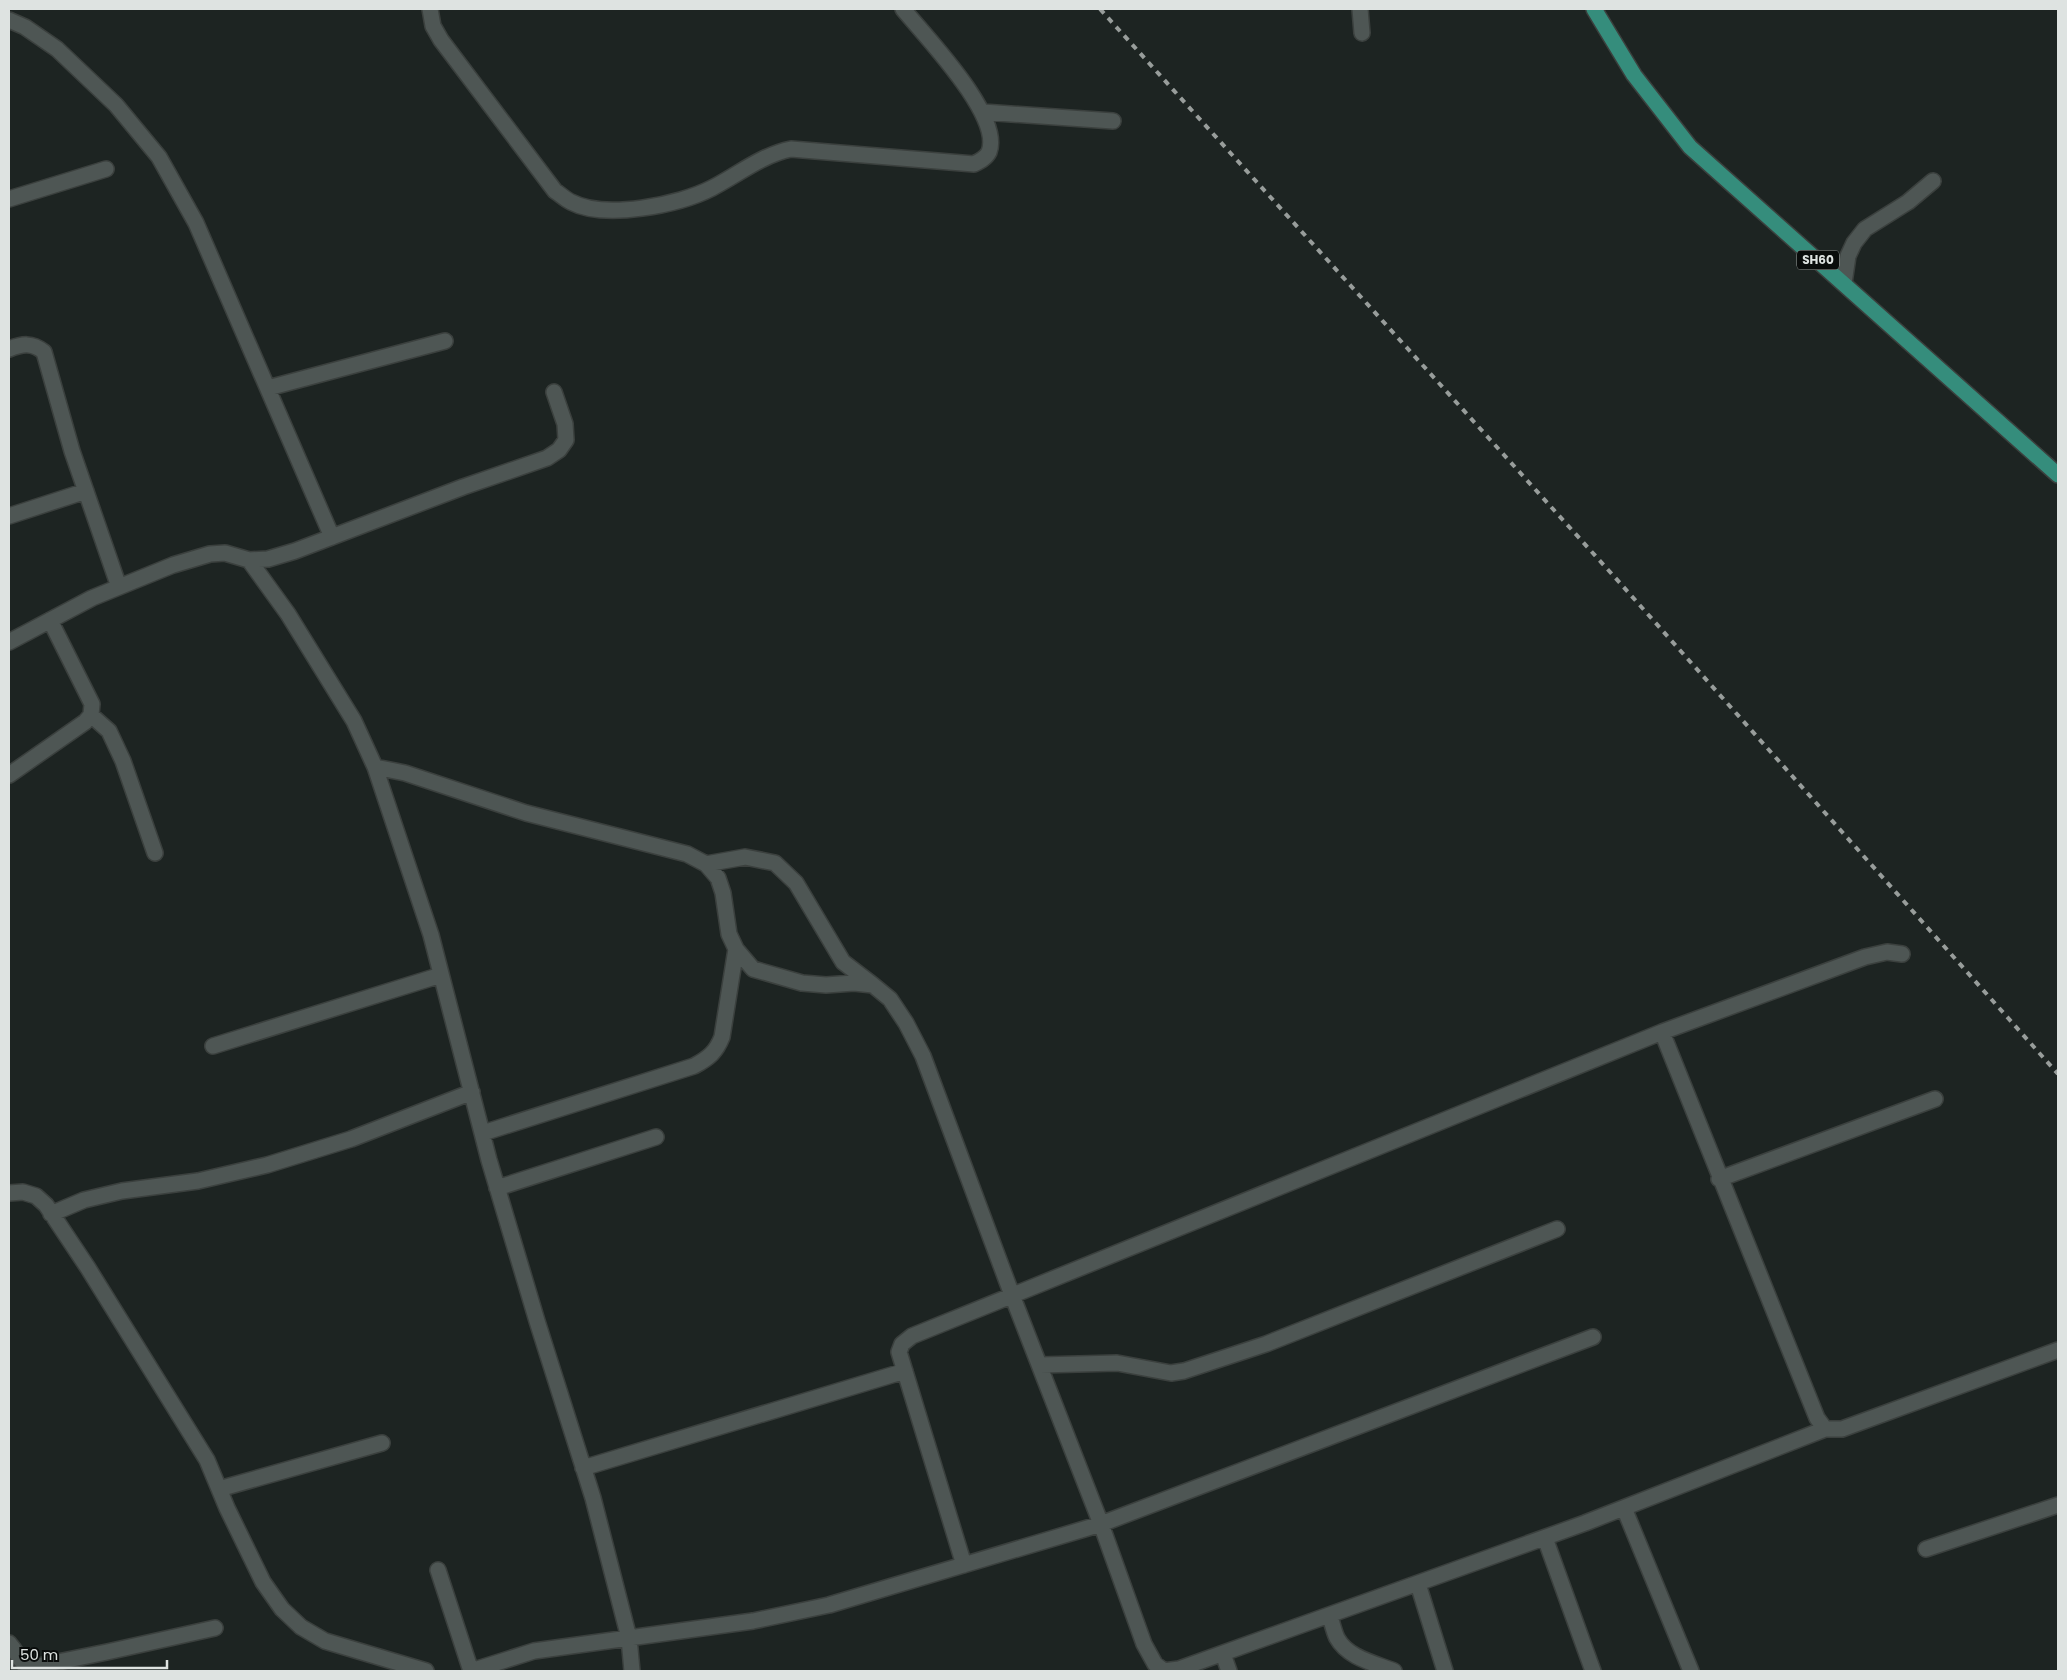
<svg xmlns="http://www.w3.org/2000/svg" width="2067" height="1680" viewBox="0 0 2067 1680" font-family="Poppins,sans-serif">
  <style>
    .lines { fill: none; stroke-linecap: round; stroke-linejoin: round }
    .street-casing { stroke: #3b403e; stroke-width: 18 }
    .primary-casing { stroke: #3b403e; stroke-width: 18 }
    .street { stroke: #4e5654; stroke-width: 15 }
    .primary { stroke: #358d7c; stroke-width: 15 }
    .rail { stroke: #989d9b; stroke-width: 4; stroke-dasharray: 6 6; stroke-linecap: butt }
    .labels { text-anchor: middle; stroke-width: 4; stroke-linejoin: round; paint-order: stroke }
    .shield { fill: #090c0b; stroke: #9ea2a1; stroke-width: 1 }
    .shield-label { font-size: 12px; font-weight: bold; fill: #dee3e1 }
  </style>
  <rect width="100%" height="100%" fill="#1d2422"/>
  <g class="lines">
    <defs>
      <path id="street" d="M430,9l3,17 8,14 114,151c5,3 10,8 16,11 34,18 108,3 141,-14 27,-14 50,-33 79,-39l183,15c6,-3 12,-6 15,-12 14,-36 -64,-116 -86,-143
        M1360,9l2,24
        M9,20l16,7 32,22 59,56 43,52 37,66 136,314
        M983,112l130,9
        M9,199l97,-30
        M1844,283l4,-27 6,-13 11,-14 43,-27 25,-21
        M9,349c13,-5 23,-7 35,3l28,99 47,136
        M268,388l177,-47
        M9,516l77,-25
        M249,560l39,54 66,107 21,46 56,168 58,225 48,161 56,177 36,140 3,33
        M9,642l83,-44 81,-33 37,-11 15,-1 24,7 19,-1 27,-8 168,-64 84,-29 12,-8 7,-10 -1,-16 -11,-32
        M91,715l18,16 14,30 32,92
        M375,767l30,6 121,40 161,41 19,10 12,14 5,15 6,41 7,15 17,20 49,14 24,2 28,-2 19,2 17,14 16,24 17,33 89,239 89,229 43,120 11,20 9,7 15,-2 406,-146 240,-94
        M9,775l76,-53 6,-7 1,-11 -42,-84
        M706,864l39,-7 30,6 21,20 47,79 30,23
        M1662,1032l155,386 8,11h17l216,-79
        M213,1046l228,-71
        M483,1133l211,-67c15,-8 22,-14 28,-29l14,-88
        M1719,1179l216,-80
        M497,1188l159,-51
        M9,1193l14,-1 13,4 10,9 42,63 119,192 20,48 36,74 19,27 19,18 24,14 101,30
        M51,1214l33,-14 38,-9 76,-10 69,-16 84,-26 121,-47
        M1040,1365l77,-2 54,10 13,-2 82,-27 291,-115
        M583,1468l322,-97
        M219,1489l163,-46
        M1624,1508l67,163
        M1545,1538l48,133
        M1926,1549l132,-44
        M964,1565l-65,-213 3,-8 10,-8 750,-304 203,-75 22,-5 15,2
        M438,1570l33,101
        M1418,1584l27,87
        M1330,1616c2,7 4,16 7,22 11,20 37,25 57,33
        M9,1643c12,13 8,23 29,23l69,-14 108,-24
        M1223,1654l6,17
        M471,1671l63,-20 219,-30 76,-16 272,-81 492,-187"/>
      <path id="primary" d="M1594,9l40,66 56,72 368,328"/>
    </defs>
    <!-- street casing -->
    <use href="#street" class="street-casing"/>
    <!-- primary casing -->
    <use href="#primary" class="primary-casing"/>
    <!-- street -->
    <use href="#street" class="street"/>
    <!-- primary -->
    <use href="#primary" class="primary"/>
    <!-- rail -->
    <path class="rail" d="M1100,9l520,574 438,491"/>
  </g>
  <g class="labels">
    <!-- shield labels -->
    <rect class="shield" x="1797" y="250.5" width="42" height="19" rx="4"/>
    <g class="shield-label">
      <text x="1818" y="264">SH60</text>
    </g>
  </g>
  <!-- border -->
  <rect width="2067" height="1680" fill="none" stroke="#dee3e1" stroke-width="20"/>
  <!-- scale -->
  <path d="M12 1660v8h155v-8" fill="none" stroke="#dee3e1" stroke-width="2.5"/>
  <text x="20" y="1660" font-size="15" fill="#dee3e1" stroke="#090c0b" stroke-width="4" paint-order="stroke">50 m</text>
</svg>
